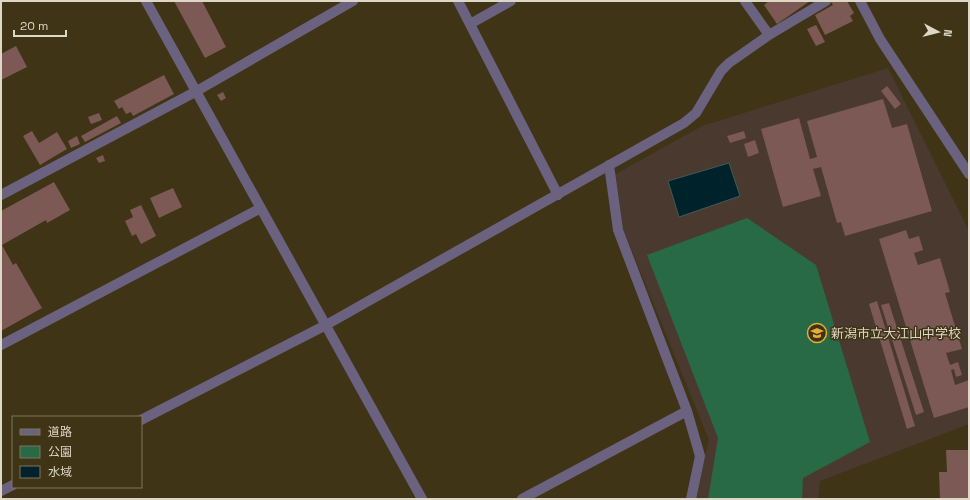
<svg xmlns="http://www.w3.org/2000/svg" width="970" height="500" viewBox="0 0 970 500" font-family="'Space Grotesk','Noto Sans JP',sans-serif">
  <style>
    .education { fill: #4a392f }
    .green { fill: #296a46 }
    .water { fill: #00232b; stroke: #42595a }
    .building { fill: #7c5954 }
    .lines { fill: none; stroke-linecap: round; stroke-linejoin: round }
    .street { stroke: #6b6280; stroke-width: 10 }
    .labels { text-anchor: middle; stroke-width: 3; stroke-linejoin: round; paint-order: stroke }
    .poi-label { font-size: 13px; fill: #ddd7c6; stroke: #3f3416; text-anchor: start }
  </style>
  <rect width="100%" height="100%" fill="#3f3416"/>
  <!-- education -->
  <path class="education" d="M888,68l80,161 1,195 -149,57 -2,18h-124l15,-59 -92,-226 -3,-39 88,-49z"/>
  <!-- green -->
  <path class="green" d="M747,218l69,47 54,177 -67,36 -1,21h-94l10,-61 -71,-183z"/>
  <!-- water -->
  <path class="water" d="M729,163l11,33 -61,21 -11,-36z"/>
  <!-- building -->
  <path class="building" d="M174,1h28l24,46 -21,11z
    M769,1h41l-33,23 -13,-19z
    M833,1h14l7,12 -4,3 3,5 -28,14 -10,-20 18,-10 -2,-3z
    M816,25l9,17 -9,4 -9,-17z
    M16,46l11,21 -26,13v-26z
    M164,75l10,19 -41,22 -2,-4 -5,2 -4,-7 -3,2 -5,-8z
    M887,86l14,18 -6,5 -14,-18z
    M223,92l3,6 -5,3 -4,-6z
    M883,99l9,29 15,-4 25,87 -87,25 -4,-14 -4,1 -16,-56 -8,2 8,27 -38,11 -22,-78 38,-11 11,41 7,-2 -10,-36z
    M99,113l3,7 -11,4 -3,-7z
    M117,116l4,7 -36,19 -4,-6z
    M32,131l7,12 18,-11 10,17 -27,16 -17,-29z
    M744,131l2,7 -16,5 -3,-7z
    M77,136l3,8 -9,4 -3,-7z
    M755,140l4,13 -11,4 -4,-13z
    M103,155l2,6 -6,2 -3,-5z
    M54,182l16,28 -23,13 -1,-3 -44,25 11,20 3,-2 26,45 -41,23v-120z
    M173,188l9,19 -23,11 -9,-20z
    M141,205l15,31 -15,8 -5,-10 -4,2 -7,-15 8,-4 -3,-7z
    M906,230l3,9 10,-3 4,14 -9,3 4,12 22,-7 10,34 -5,1 17,56 -16,4 4,12 8,-3 4,13 -6,2 -2,-8 -3,1 4,15 14,-5v27l-35,11 -55,-179z
    M877,301l38,125 -8,3 -38,-125z
    M889,303l35,109 -8,3 -35,-110z
    M946,450h23v49h-29l-1,-27h8z"/>
  <g class="lines">
    <!-- street -->
    <path class="street" d="M146,1l276,498
      M458,1l100,194
      M745,1l24,34
      M860,1l20,38 89,135
      M470,24l41,-23
      M609,165l9,65 69,181 13,45 -9,43
      M1,195l194,-103 158,-91
      M1,345l260,-137
      M141,420l185,-95 358,-202 12,-10 25,-42 8,-8 40,-28 57,-34
      M1,491l12,-6
      M522,499l165,-88"/>
  </g>
  <!-- icons -->
  <defs>
    <symbol id="school-ring" viewBox="-11 -11 22 22"><circle r="9.5" fill="#3f3416" stroke="#e6ad36" stroke-width="1.5"/><path d="M0-5L7-2L0 1L-7-2ZM-4 1L0 2.5L4 1V4Q0 6-4 4Z" fill="#e6ad36"/></symbol>
  </defs>
  <g fill-rule="evenodd">
    <use href="#school-ring" x="806" y="322" width="22" height="22"/>
  </g>
  <g class="labels">
    <!-- poi labels -->
    <g class="poi-label">
      <text x="831" y="338">新潟市立大江山中学校</text>
    </g>
  </g>
  <!-- border -->
  <rect width="970" height="500" fill="none" stroke="#ddd7c6" stroke-width="4"/>
  <!-- legend -->
  <rect x="12" y="416" width="130" height="72" fill="#3f3416" stroke="#7e755c"/>
  <rect x="20" y="429" width="20" height="6" fill="#6b6280" stroke="#7e755c"/>
  <text x="48" y="436" font-size="12" fill="#ddd7c6">道路</text>
  <rect x="20" y="446" width="20" height="12" fill="#296a46" stroke="#7e755c"/>
  <text x="48" y="456" font-size="12" fill="#ddd7c6">公園</text>
  <rect x="20" y="466" width="20" height="12" fill="#00232b" stroke="#7e755c"/>
  <text x="48" y="476" font-size="12" fill="#ddd7c6">水域</text>
  <!-- north arrow -->
  <g transform="translate(938 32) rotate(97)" stroke="#3f3416" stroke-width="3" paint-order="stroke">
  <path d="M0-3L7 15L0 10L-7 15Z" fill="#ddd7c6"/>
  <text y="-6" font-size="11" font-weight="bold" text-anchor="middle" fill="#ddd7c6">N</text>
  </g>
  <!-- scale -->
  <path d="M14 30v6h52v-6" fill="none" stroke="#ddd7c6" stroke-width="2"/>
  <text x="20" y="30" font-size="12" fill="#ddd7c6" stroke="#3f3416" stroke-width="3" paint-order="stroke">20 m</text>
</svg>
